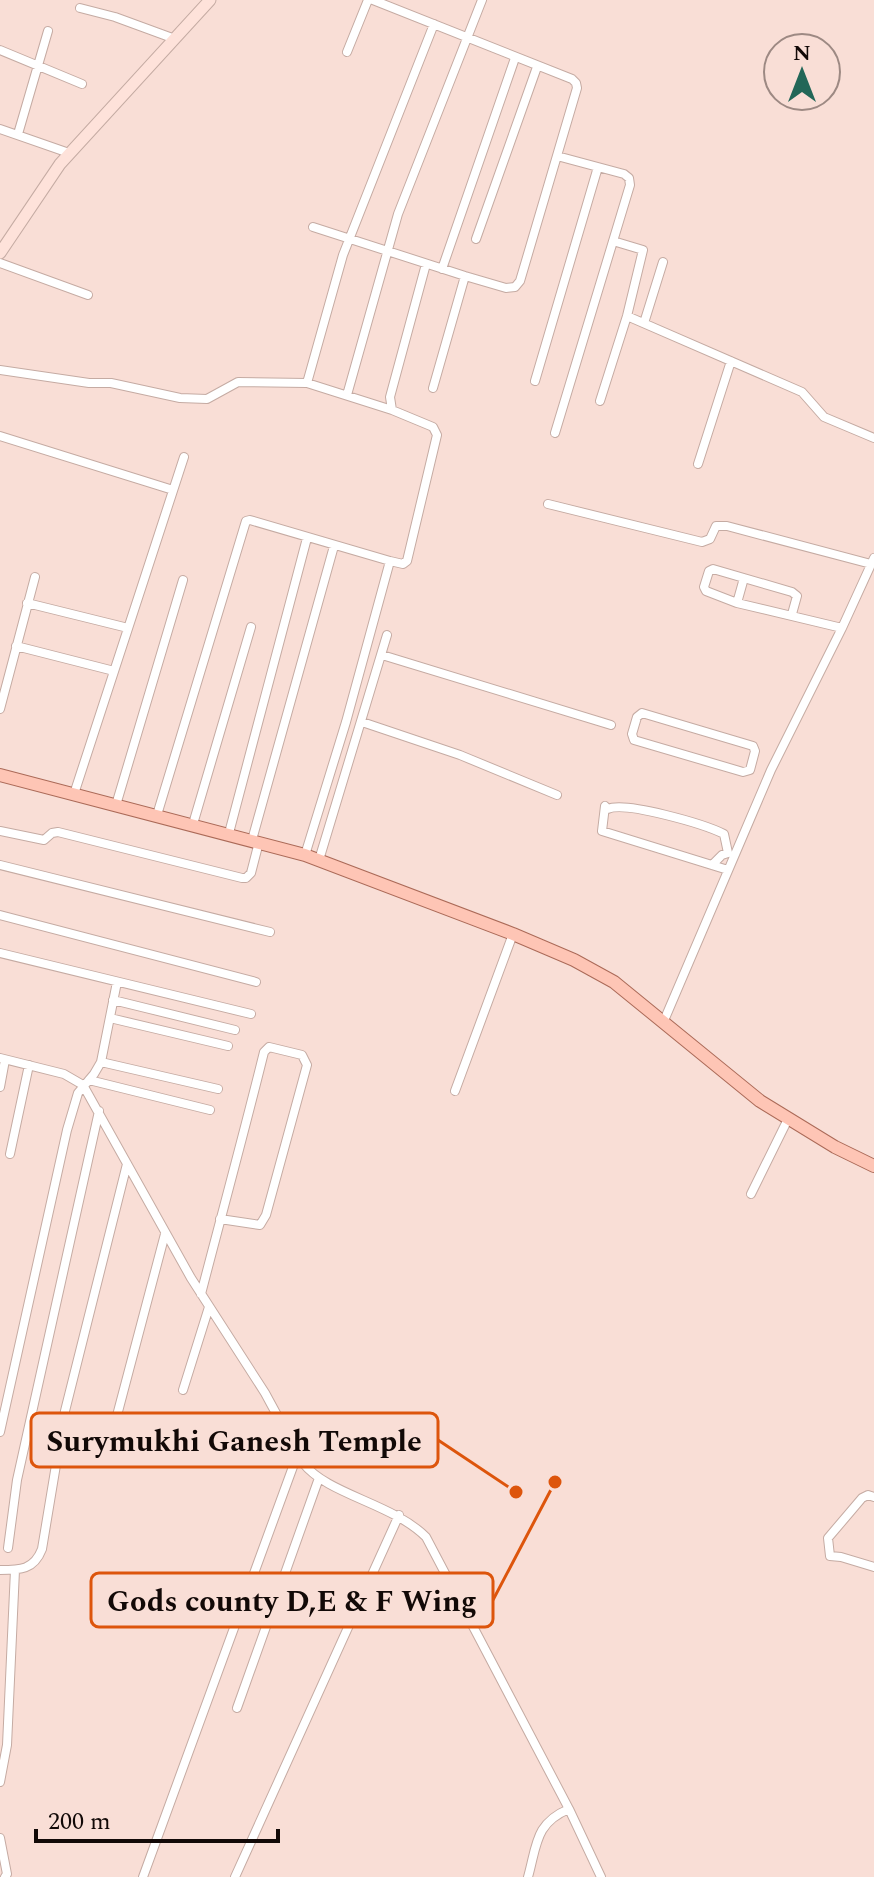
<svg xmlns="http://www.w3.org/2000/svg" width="874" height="1877" viewBox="0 0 874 1877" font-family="Spectral,serif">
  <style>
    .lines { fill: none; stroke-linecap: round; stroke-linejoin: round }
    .street-casing { stroke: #c5aba3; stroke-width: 10 }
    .secondary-casing { stroke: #c5aba3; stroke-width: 13 }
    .primary-casing { stroke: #ab6a58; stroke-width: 14 }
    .street { stroke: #fff; stroke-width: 8 }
    .secondary { stroke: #fee2da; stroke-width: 11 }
    .primary { stroke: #fec5b5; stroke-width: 12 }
    .leader { fill: none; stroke: #dd550c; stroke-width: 3 }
    .callout-dot { fill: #dd550c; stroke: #f9ded6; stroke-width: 3 }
    .callout { fill: #f9ded6; stroke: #dd550c; stroke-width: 3 }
    .callout-label { font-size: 30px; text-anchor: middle; font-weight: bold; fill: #120907 }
  </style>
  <rect width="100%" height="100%" fill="#f9ded6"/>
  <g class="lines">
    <defs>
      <path id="street" d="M80,8l35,9 60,22
        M0,50l82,34
        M347,52l21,-52
        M0,129l69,24
        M18,134l30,-103
        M313,227l152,49 41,12 9,-1 5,-6 57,-193 -1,-5 -4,-4 -199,-79
        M476,239l61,-172
        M0,263l88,32
        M442,269l73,-211
        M627,316l175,76 22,25 50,21
        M644,323l19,-61
        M0,370l89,13h22l69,15 27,1 31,-17 69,1 85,27
        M535,381l63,-214
        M307,383l36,-128 91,-231
        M433,388l32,-112
        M347,395l51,-181 84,-214
        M600,401l27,-85 16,-66 -30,-9
        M555,433l75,-248 -1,-7 -5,-4 -67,-18
        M0,436l173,54
        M698,464l33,-103
        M548,504l154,38 8,-3 6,-13h11l144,38
        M27,603l101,25
        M737,603l7,-25
        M792,614l5,-18 -5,-4 -79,-23 -4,2 -5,16 2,4 31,12 105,25
        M16,646l98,25
        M382,655l229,70
        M0,709l35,-132
        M642,713l111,33 2,5 -5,19 -7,2 -109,-32 -2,-6 5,-17z
        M362,722l98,33 97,40
        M74,794l110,-337
        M116,805l67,-225
        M157,815l89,-294 4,-1 140,41 13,3 4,-3 30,-126 -4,-8 -41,-17 -2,-13 36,-133
        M193,824l58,-197
        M0,831l44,9 8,-7 6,-1 184,46h4l5,-5 8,-31
        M229,833l78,-295
        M252,840l82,-294
        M305,855l41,-133 44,-161
        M319,860l68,-225
        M0,865l270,67
        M712,865l10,-10 6,-2 -4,-19c-20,-10 -99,-33 -116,-25l-3,-3 -3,25 113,35 13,4
        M0,915l256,67
        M0,953l251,61
        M113,1000l122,30
        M110,1018l118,28
        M663,1023l108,-253 71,-142 32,-70
        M0,1058l64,16 19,11 108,193 74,115 38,70c25,32 89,40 123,74l143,272 32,68
        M101,1062l117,27
        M89,1080l121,30
        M0,1087l5,-27
        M455,1091l58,-157
        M10,1154l19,-89
        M751,1194l37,-75
        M201,1294c21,-81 43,-161 63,-242l5,-5 33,8 5,10 -41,150 -6,10 -40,-6
        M183,1390l26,-83
        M115,1423l50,-189
        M0,1432l67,-302 11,-37 16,-19 7,-12 16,-80
        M874,1497l-6,-2 -6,3 -34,40 2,18 11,1 33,10
        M8,1548l9,-68 82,-369
        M0,1570c20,0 34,0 42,-21l23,-138 62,-247
        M237,1708l82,-230
        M0,1782l7,-37 8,-175
        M0,1838l7,36 -2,3
        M143,1877l155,-424
        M235,1877l164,-362
        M528,1877c9,-32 7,-54 41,-68"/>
      <path id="secondary" d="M0,253l60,-89 150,-164"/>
      <path id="primary" d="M0,775l305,80 208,79 61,26 40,22 146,119 75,46 39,19"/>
    </defs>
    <!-- street casing -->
    <use href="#street" class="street-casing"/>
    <!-- secondary casing -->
    <use href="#secondary" class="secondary-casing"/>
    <!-- primary casing -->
    <use href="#primary" class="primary-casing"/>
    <!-- street -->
    <use href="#street" class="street"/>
    <!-- secondary -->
    <use href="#secondary" class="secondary"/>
    <!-- primary -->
    <use href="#primary" class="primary"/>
  </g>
  <!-- callouts -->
  <path class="leader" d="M516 1492L438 1440M555 1482L493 1600"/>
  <g class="callout-dot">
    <circle cx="516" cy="1492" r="8"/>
    <circle cx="555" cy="1482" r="8"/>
  </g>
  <g class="callout">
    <rect x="31" y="1413" width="407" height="54" rx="8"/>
    <rect x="91" y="1573" width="402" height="54" rx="8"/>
  </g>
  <g class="callout-label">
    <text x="234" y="1451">Surymukhi Ganesh Temple</text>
    <text x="292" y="1611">Gods county D,E &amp; F Wing</text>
  </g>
  <!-- north arrow -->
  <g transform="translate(802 72)"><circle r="38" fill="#f9ded6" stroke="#9d8983" stroke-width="2"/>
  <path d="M0-6L14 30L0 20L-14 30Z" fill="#236758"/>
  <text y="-12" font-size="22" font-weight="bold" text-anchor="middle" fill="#120907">N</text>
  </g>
  <!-- scale -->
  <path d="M36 1829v12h242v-12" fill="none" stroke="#120907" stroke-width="4"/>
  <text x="48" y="1829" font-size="24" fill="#120907" stroke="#f9ded6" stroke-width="6" paint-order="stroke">200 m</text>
</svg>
